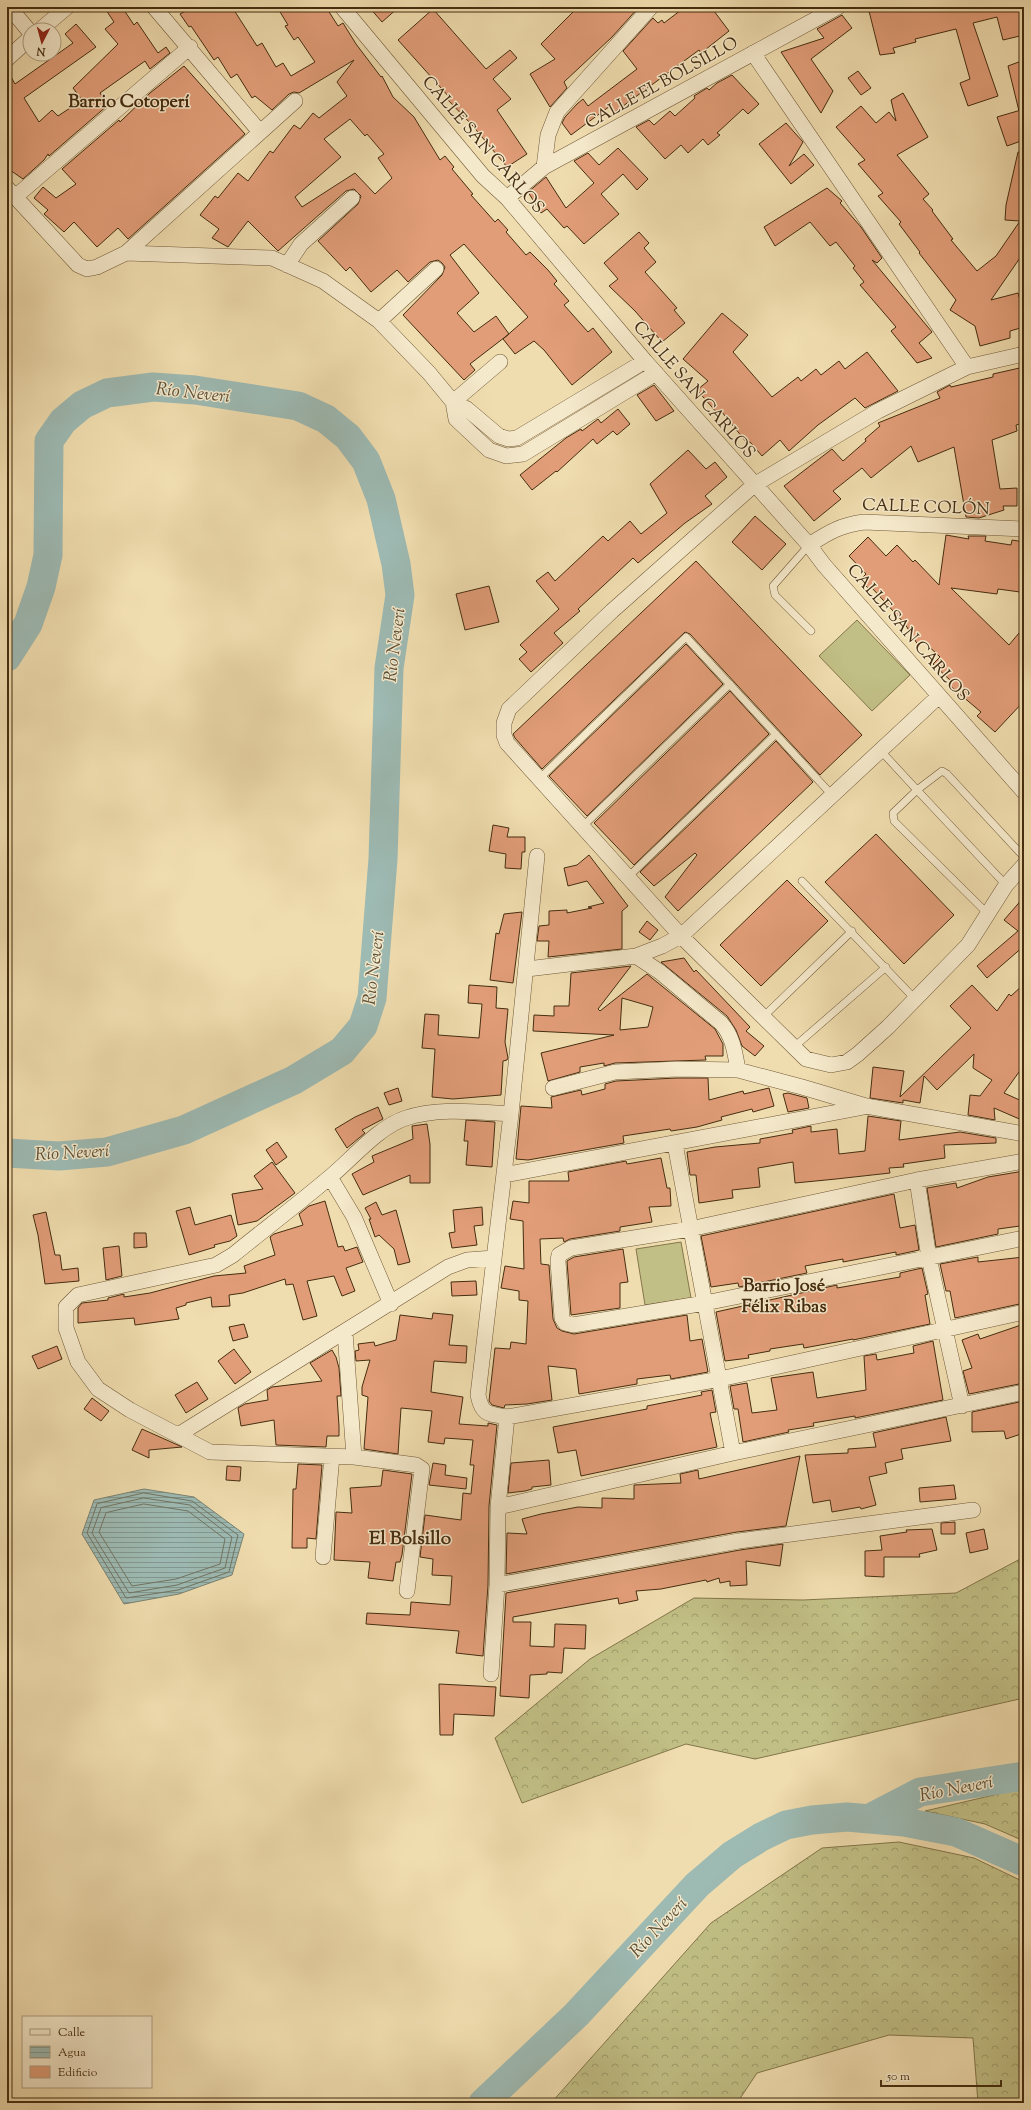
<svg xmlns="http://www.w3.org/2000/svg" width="1031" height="2110" viewBox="0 0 1031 2110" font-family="'Sorts Mill Goudy',serif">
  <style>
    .grass { fill: #c1bf85; stroke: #83764a }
    .forest { fill: url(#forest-crowns); stroke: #83764a }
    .water { fill: url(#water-rules); stroke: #7a8272 }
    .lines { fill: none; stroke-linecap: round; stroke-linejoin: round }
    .shore { stroke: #717462; stroke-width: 1 }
    .river { stroke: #9dbab3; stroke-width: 29 }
    .building { fill: #e19d78; stroke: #452d10; fill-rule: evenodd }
    .lane-casing { stroke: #705938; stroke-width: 8 }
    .street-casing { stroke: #705938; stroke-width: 16 }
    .lane { stroke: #f5e9cb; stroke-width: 7 }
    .street { stroke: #f5e9cb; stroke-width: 15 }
    .labels { text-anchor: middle; stroke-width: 3; stroke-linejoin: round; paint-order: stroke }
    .street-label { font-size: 17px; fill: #452d10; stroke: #f5e9cb }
    .neighbourhood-label { font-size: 18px; font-weight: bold; fill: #452d10; stroke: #f5e9cb }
    .water-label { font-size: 18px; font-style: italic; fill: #5b5039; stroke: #f5e9cb }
    .quarter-label { font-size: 19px; font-weight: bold; fill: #452d10; stroke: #f5e9cb }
  </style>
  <defs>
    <pattern id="forest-crowns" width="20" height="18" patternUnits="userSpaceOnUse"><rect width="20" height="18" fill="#c1bf85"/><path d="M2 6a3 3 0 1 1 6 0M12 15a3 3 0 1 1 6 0" fill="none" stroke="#9f9c6b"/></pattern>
    <pattern id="water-rules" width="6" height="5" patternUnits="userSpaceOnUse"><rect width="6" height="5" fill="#9dbab3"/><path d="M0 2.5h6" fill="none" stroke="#829890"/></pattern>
  </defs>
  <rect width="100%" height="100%" fill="#f0ddaf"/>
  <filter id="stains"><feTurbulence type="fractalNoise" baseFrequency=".005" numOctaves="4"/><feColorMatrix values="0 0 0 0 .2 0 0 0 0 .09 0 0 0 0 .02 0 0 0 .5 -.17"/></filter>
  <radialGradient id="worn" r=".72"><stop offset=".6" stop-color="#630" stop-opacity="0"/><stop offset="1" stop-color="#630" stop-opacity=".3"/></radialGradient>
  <!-- grass -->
  <path class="grass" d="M857,620l53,55 -38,36 -53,-55z
    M681,1242l10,56 -46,7 -9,-56z"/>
  <!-- forest -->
  <path class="forest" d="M1024,1557v141l-269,61 -69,-15 -164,59 -27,-65 95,-79 104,-61 109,2 153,-7z
    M1024,1788v53l-39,-17 -60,-13z
    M899,1842l75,16 50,24v221h-46l-5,-65 -84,-3 -132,38 -20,30h-186l160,-180 111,-75z"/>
  <!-- water -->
  <path class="water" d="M144,1489l50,8 50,37 -12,41 -53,19 -55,10 -42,-70 12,-34z"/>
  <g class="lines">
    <!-- shore -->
    <path class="shore" d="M144,1493l48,8 46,34 -9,37 -51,18 -52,8 -39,-65 10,-29z
      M144,1498l46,7 42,32 -7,31 -48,17 -48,8 -37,-60 9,-25z
      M144,1504l44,7 37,28 -5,25 -44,15 -44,7 -33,-54 7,-19z"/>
    <!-- river -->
    <path class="river" d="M7,657l21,-33 13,-37 7,-32 1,-114 14,-20 19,-16 25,-12 46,-6 42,3 103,16 28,13 22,18 18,24 15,38 15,65 4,31 -11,73 -6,191 -11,139 -9,28 -21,25 -48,29 -110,50 -77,22 -48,4 -52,-3
      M868,1819l52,-27 104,-16
      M483,2103l93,-88 121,-130 35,-30 29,-18 25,-12 26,-5 35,-3 57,5 52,10 68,30"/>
  </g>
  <!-- building -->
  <path class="building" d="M104,7h18l12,18 3,-3 21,31 8,-6 4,6 -20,16 -5,-8 -45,32 8,12 -59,51 -1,-2 -4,6 -21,19 -16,-11v-98l8,14 58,-41 -8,-9 11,-10 20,23 -72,51 15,24 13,-12 6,6 24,-16 -9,-12 45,-44 -13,-15 9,-7z
    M193,7h39l25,39 5,-3 14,24 7,-4 8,13 24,-14 -17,-25 -4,3 -9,-14 3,-1 -11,-18h49l12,19 5,-3 13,21 25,33 1,-1 11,21 21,20 26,43 5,-4 9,11 -2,2 21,25 -2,1 24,27 3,-3 10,11 -2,2 20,23 4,-3 18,18 9,11 -3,3 15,17 -5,4 24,27 5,-4 19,24 -40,33 -28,-35 -10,-9 -19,13 -12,-15 25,-22 -64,-73 -14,11 29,38 -22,20 17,19 22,-16 13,18 -39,30 5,6 -11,10 -61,-65 39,-40 3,-8 -3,-4 -4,-3 -8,2 -22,20 -11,-12 -26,22 -21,-25 -4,4 -28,-30 40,-37 3,-8 -7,-7 -8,2 -68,60 -30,-30 -20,26 -16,-9 7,-9 -19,-14 15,-19 3,2 20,-25 10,8 22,-30 3,2 21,-28 6,4 13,-16 6,5 28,-22 -10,-14 17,-22 -55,33 -5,-1 -5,2 -17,16 -17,-14 -3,2 -15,-24 -6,4 -13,-21 -4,3 -23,-34 -2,1 -9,-13zM350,119l15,17 2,-2 17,20 -6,4 14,20 -17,16 -20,-21 -53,34 -7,-10 46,-40 -17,-18z
    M369,7h30l-17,15z
    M578,7h61l-27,30 -48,45 3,6 -17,19 -20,-33 25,-15 -14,-15z
    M685,7h26l18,24 -28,22 -2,-3 -84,62 -5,-6 -39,29 -9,-12 3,-6 12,-13 6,-5 5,7 49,-37 -14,-18 30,-33 5,5 4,-3 2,3z
    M868,7h156v28l-21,5 -6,-23 -24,6 25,73 -30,10 -8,-23 10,-4 -14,-50 -41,10 1,3 -23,6 2,5 -15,2z
    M433,9l53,60 24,-19 7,8 -24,21 18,20 -14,11 30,44 -20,13 -35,-42 -24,-25 2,-2 -52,-58z
    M842,15l10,13 -41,31 22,32 -12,22 -40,-61 43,-14 -7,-9z
    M1024,60v80l-17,6 -10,-29 24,-7 -2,1 -11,-45z
    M184,66l61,68 -117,105 -10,-11 -21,19 -23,-25 -10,10 -20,-18 4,-4 -14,-12 9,-11 13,11 20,-14 -14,-15 57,-49 1,2 30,-29z
    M858,71l13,17 -10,7 -13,-17z
    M732,75l27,29 -11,10 -5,-5 -26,24 3,2 -12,10 -5,-6 -15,14 -7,-8 -16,14 -29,-32 13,-7 5,5 16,-14 5,5 20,-18 -1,-2 13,-8 2,2 8,-7z
    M903,93l25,44 -31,18 32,39 -6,5 10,11 -1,1 21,28 -2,1 26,31 19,-15 24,-35 -15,-1 1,-15 12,-53h6v42h-2l-1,27 3,-5v36l-33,48 27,-7 6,21v13l-14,4v7l-30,8 -5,-20 -25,-16 6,-10 -37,-47 1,-1 -21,-28 2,-2 -23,-26 5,-3 -25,-29 7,-4 -29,-33 25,-21 15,17 13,-11 7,9 -5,-21z
    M786,123l17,19 -14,24 15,-12 10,11 -23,19 -32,-40z
    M618,148l30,31 -11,11 -14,-16 -22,20 18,20 -35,30 -17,-18 -3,2 -17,-19 -6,4 -13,-21 18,-15 20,31 28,-25 -20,-22 14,-8 11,12z
    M827,188l15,13 -2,2 21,24 21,31 -5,5 -5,-3 60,72 -13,11 13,15 -15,5 -26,-32 5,-4 -36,-42 4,-3 -11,-14 2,-2 -19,-24 -6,4 -20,-24 -35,24 -11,-19z
    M639,232l10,11 -5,5 12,14 -11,10 32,36 -3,2 11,13 -23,19 -27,-31 -26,-25 9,-7 -14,-16z
    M722,313l26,22 -15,17 39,45 26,-20 3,4 15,-12 5,6 18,-14 6,8 22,-17 31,39 -33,17 -10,-10 -37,27 -29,26 -9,-11 -18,16 -12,-14 -3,1 -26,-32 -3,3 -21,-24 11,-9 -25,-22z
    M1024,367v56l-8,2 1,6 -25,9 8,49 17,-1v18h-14l1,4 -25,8 -13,-1 -12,-70 -36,15 -7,-16 -40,32 -9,-10 -29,23 8,8 -27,22 -30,-35 48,-37 11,12 23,-20 -1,-2 15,-13 -2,-3 62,-25 -3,-6 13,-7 1,2 42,-10v-3z
    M654,385l20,26 -18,10 -19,-26z
    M618,409l12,15 -13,11 -4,-4 -16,13 -4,-5 -36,33 -1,-1 -24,19 -12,-15 46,-37 15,-9 1,2 16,-12 3,4z
    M688,450l18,19 9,-7 12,15 -22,19 7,8 -27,19 -47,40 -5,-5 -30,28 -25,23 2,2 -26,22 9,10 -32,29 -12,-13 8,-7 -7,-7 39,-36 -23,-28 12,-9 7,9 48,-45 5,5 22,-20 11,13 26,-21 -17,-29z
    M755,516l31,28 -24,26 -30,-28z
    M946,535l23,4 -1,-3h18l-1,5 26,4 1,-5 12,2v18l-4,32 -22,-3 -1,5 -46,-6 58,57 15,-18v74l-29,31 -18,-16 4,-4 -32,-27 3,-3 -19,-18 7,-7 -17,-16 -5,4 -13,-21 -33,-36 -2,2 -10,-10 6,-6 -17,-18 19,-19 18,19 11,-11 16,17 2,-2 24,25z
    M696,561l166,174 -42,40 -130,-141 -5,-2 -143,137 -27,-31 -2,-4z
    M489,586l10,36 -34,8 -9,-36z
    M686,644l37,40 -136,132 -38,-40z
    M730,691l39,43 -135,131 -40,-42z
    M776,741l37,41 -135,129 -13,-14 32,-42 -2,-2 -41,33 -14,-14z
    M493,825l16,3 -2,9h18v15h-3l-1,17 -16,-1 1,-14 -17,-3z
    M876,834l78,81 -50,49 -79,-82z
    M589,855l39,51 -6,5v38l-74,8 1,-16h-12l2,-15 10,-1v-14l18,-1v3l25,-5 -4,-1 16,-4 -17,-22 -19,5 -4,-18 13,-3z
    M787,880l41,41 -67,65 -41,-41z
    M1024,897v49l-37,32 -10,-12 41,-35 -14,-11z
    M522,912l-9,71 -23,-3 6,-47 3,1 5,-20z
    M647,921l11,9 -8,10 -11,-8z
    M684,958l10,14 2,-2 54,57 -4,4 18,15 -9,10 -13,-10 -6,-16 -9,-14 -66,-54z
    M631,966l-33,43 2,2 47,-37 68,55 8,15v12h-18l1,4 -91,3 -11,3v-3l-24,4v5l-32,9 -7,-28 73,-18 -81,-4 1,-16 20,1v-10h15l2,-33zM622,998l31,9 -5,20 -28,3z
    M1024,984v81l-20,28 20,9v19l-30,-13 1,12 -27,-5 2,-20 10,1 12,-16 -19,-12 1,-14 -37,36 -13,-14 -4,27 -17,-3v3l-33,-5 3,-31 31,4 -4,26 71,-69 -21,-22 22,-21 25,26 12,-17 2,2z
    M469,985l28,2 -1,21 12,1 -3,33 3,16 -1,2 -4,1 -2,34 -48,4 -21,-2 3,-48 -13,-1 3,-34 14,1 -1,20 41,3 3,-34 -14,-1z
    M677,1078h31l1,22 34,-9 1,3 25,-6 5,18 -21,6 -1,-3 -31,8 1,3 -25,7 -26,4 -1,-2 -47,7 1,7 -96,17 -12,-1 5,-53 31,2 -1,-11 30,-7 1,5 23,-6v-5l11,-3z
    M398,1088l4,13 -13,4 -5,-12z
    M788,1093l19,5 2,10 -21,4 -5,-18z
    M378,1107l5,12 -21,11 3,3 -18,15 -12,-19 20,-12z
    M868,1116l33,5 -2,19 61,-8 36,6v5l-52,2 1,13 -42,6 1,3 -15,1 1,5 -54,6 -41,4 -2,-21 -35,6 2,19 -28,3 1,8 -34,5 -3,-28h-6l-3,-23 28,-5 45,-4v-4l33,-6 -1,-3 19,-4v6l26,-3 2,25 26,-3z
    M466,1120l29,2 -3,45 -26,-2 2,-24h-4z
    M427,1124l3,20v39h-20v-8l-47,20 -11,-21 22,-12 -2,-6 41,-17 -1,-13z
    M277,1142l10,15 -11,8 -10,-15z
    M661,1158l6,30h3l1,18 -22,1 3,15 -32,5v4l-50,8 -6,3 -1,-4 -23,1 1,25 8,1 4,54 4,9 5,3 12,3 113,-19 3,26 12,-2 6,33 -37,7 -1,-4 -33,4v5l-58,10 -3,-25 -28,-3 4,34 -25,4 -22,1 -1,3 -12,-3 -3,-4 6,-53 15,1 1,-7 15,2 2,-43 -9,-1v-9l-18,-3 4,-22 19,3 -1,-48 -13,-2 3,-18 16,2v-22h40l-1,-9 58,-11 1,3z
    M272,1162l23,31 -38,28 -19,4 -6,-31 31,-5 -9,-13z
    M1024,1171v53h-4v2l-22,3v5l-62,13 -9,-59 29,-5 1,5 31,-11z
    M894,1194l6,34 15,-3 4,25 -23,5v-3l-53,10v-3l-38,7 2,7 -68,14 -1,-4 -27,4 -10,-51z
    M325,1201l13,46 5,-1 2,5 12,-4 6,15 -17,6 9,23 -13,5 -8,-20 -27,5 10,35 -14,4 -10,-36 -7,1 -1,-6 -42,14 -14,2 1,11 -18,1 -1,-10 -25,6v2l-10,3 3,11 -44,6 -1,-7 -56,5v-15l4,-5 26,-3v-2l16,-4v3l26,-4 64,-17 32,-3 -2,-7 31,-11 -5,-18 4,-3 29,-9 -4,-11 10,-8z
    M376,1202l6,13 14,-5 14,52 -12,3 -4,-16 -15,-14 -4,2 -6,-18h2l-6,-11z
    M190,1207l5,18 36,-10 6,21 -7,5 -16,4 1,2 -26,8 -13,-44z
    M482,1207l1,18 -9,1 3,19 -25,3 -3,-15 6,-1 -2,-22z
    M46,1212l9,43h5l2,15 16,-2 1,13 -34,3 -7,-49 -5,-20z
    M134,1233h12l1,14 -13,1z
    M119,1246l3,30 -16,4 -3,-32z
    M623,1249l5,33 -8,1v25l-49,7 -4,-54 7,-4z
    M978,1257v5l46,-5v46l-69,15 -5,-27h-4l-6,-27z
    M922,1268l6,26 -3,1 5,29 -77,16v-1l-49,9 -1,-4 -33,5v2l-22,4 1,3 -24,3 -9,-49 121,-27v3l63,-11v-4z
    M476,1281l1,14 -25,1 -1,-14z
    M433,1313l20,2 -4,30 18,1 -1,17 -32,-2 -3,31 32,5 -4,27 29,2v-3l9,2 -8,81 -1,79 -5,71 -27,-3 3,-22 -93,-7 1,-11 43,2 1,-13 39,3 2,-29 -20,-1 1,-16 -13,-2 5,-42 36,5 2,-27 8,1 3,-29h-4l3,-25 -28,-2 -1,6 -16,-2 4,-31 -31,-3 -3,46 -34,-5 4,-52 -6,-2v-8l8,-27 -14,1 -1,-10 4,-1 -1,-6 16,-2 1,4 21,-6 4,-25 32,4z
    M244,1324l4,13 -15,4 -4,-14z
    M1024,1324v59l-55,11 -6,-23 9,-3 -10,-28 16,-6 2,5z
    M933,1341l10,59 -88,18v-2l-42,7 1,3 -26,4 1,2 -46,10 -5,-33h-4l-4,-23 17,-3 5,30 25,-3 -6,-32 42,-6 4,26 49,-8 -2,-34 12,-2 1,6 37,-7 -1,-7z
    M57,1346l5,13 -24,10 -6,-13z
    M234,1349l17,23 -16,12 -17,-23z
    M332,1350l4,7 3,11 2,28h-4l2,30v10h-12l-1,11 -50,-2 -2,-25 -33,6 -3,-18 7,-4 23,-4 -1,-10 5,-3 50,-6 -12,-18z
    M197,1382l11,17 -22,14 -11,-18z
    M712,1390l4,22 -6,1 7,34 -136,29 -5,-26 -18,3 -5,-26 94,-18v-3l55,-11 -1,-3z
    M92,1398l17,13 -8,10 -17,-12z
    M1024,1401v32l-18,6 -2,-8 -32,1v-20z
    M946,1417l5,24 -50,8 2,10 -18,4 2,10 -18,4 7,28 -15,4 -1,-2 -28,5 -2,-12 -17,3 -8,-48 43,-2v-4l28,-2 -3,-14z
    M142,1429l38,17 2,1 -33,3v8l-17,-8z
    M800,1456l-14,70 -49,6 -231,42 1,-41 20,1 -5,-15 19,-5 37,-7 24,1v-10l32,1v-14l47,-2 -1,-9 18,-4 1,9z
    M549,1460l2,25 -19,2v2l-7,2 -17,2 3,-30z
    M433,1463l13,2 -1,10 22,3 -1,11 -37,-4z
    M298,1464l24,1 -6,74 -9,-1v10h-15l1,-59h3z
    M227,1466l14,1 -1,14 -14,-1z
    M383,1470l29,4 -10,81 -2,7h-4l-3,19 -25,-3 2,-16 -36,-2 2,-48 16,1 -2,-25 31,-2z
    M954,1485l2,14 -36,3 -1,-14z
    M955,1522v12h-14v-11z
    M932,1529l5,21 -18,4 1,3h-36v20l-19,-1v-25l17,-1 -2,-14 27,-4 -1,-2z
    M984,1529l4,20 -18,4 -4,-20z
    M783,1544l-3,22 -34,-5 1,24 -17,1v-5l-10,2 -1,-5 -12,4 -1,-2 -45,9 -25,2 2,9 -19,4 -1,-6 -105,19v5h18l-1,24 24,1 1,-23 31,1 -1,24 -21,-1 -2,25 -15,-1v2l-17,1 -1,23 -29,-2 6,-103 234,-43z
    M439,1684l57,3 -2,29 -40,-2 -1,21h-13z"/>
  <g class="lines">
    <defs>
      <path id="lane" d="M809,545l-36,41 2,9 36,36
        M880,750l37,40 25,-19 5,3 77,83
        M539,779l147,-142 146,158
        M582,827l148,-143
        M628,877l148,-143
        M802,881l113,118
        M988,914l-94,-93 -1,-8 24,-23 89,95
        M763,1017l89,-86
        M794,1047l92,-80"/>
      <path id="street" d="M9,7l21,25
        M154,7l106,125
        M342,7l141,169 24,22 138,163 164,184 15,20 200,227
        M40,30l27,-23
        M753,53l214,314
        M7,59l23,-21
        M544,167l4,-32 9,-23 94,-105
        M7,188l71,77 9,4 10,-2 29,-14 146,5 51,23 56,40 50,52 24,29 14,7 32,27 9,3 9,-1 128,-77
        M15,197l175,-150
        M507,198l37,-31 294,-160
        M126,253l169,-152
        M287,265l14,-21 51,-46
        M379,321l57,-52
        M1024,354l-57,13 -89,44 -124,74 -142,126 -103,98 -5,14v12l3,8 174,193 125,123 25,6 16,-3 11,-8 30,-27 80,-82 38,-60 18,-20
        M453,402l3,17 33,31 17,6 17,-2 133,-81
        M453,402l47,-40
        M809,545c20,-13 32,-20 55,-23l160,7
        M537,856l-26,258 -33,281c4,20 10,19 29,22l213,-38 304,-67
        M636,956l24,16 61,51c12,13 14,30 17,47
        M527,969l109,-13 26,-10 19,-10 258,-240
        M553,1088l62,-16 62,-3 61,1 64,17 64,19 158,28
        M675,1144l58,309
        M1024,1161l-107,19 -227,49 -119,19 -12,7 -1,6 4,57 3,5 8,2 132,-22 319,-65
        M504,1175l360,-68
        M330,1177l24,40 37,87
        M917,1180l12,78 33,148
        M345,1332l9,125
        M507,1417l-9,90 -1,78 242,-44 234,-31
        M178,1435l270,-168 19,-7 27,-2
        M498,1507l235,-54 291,-61
        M323,1557l9,-101
        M407,1591l15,-122 -6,-4 -62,-8 -144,-5 -80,-42 -32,-21 -20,-27 -12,-34v-21l12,-12 138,-30 17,-10c32,-26 65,-51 97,-78 22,-18 48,-50 76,-59 33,-11 71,-6 105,-4
        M491,1674l6,-89"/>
    </defs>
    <!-- lane casing -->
    <use href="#lane" class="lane-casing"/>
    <!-- street casing -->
    <use href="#street" class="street-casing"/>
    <!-- lane -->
    <use href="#lane" class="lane"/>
    <!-- street -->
    <use href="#street" class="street"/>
  </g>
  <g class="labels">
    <!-- street labels -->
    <g class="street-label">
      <text transform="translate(661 82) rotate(-29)" y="6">CALLE EL BOLSILLO</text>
      <text transform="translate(484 144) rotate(49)" y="6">CALLE SAN CARLOS</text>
      <text transform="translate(695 389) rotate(49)" y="6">CALLE SAN CARLOS</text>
      <text transform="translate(926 506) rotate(2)" y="6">CALLE COLÓN</text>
      <text transform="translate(909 632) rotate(49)" y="6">CALLE SAN CARLOS</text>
    </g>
    <!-- neighbourhood labels -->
    <g class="neighbourhood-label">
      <text x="129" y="107">Barrio Cotoperí</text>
      <text x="784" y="1291">Barrio José<tspan x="784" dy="21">Félix Ribas</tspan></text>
    </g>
    <!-- water labels -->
    <g class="water-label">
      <text transform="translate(193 392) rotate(6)" y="6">Río Neverí</text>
      <text transform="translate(394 645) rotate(-83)" y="6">Río Neverí</text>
      <text transform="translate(373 968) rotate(-83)" y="6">Río Neverí</text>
      <text transform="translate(72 1152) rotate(-3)" y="6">Río Neverí</text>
      <text transform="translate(956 1788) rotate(-11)" y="6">Río Neverí</text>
      <text transform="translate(658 1927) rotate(-47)" y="6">Río Neverí</text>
    </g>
    <!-- quarter labels -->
    <g class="quarter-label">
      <text x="410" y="1544">El Bolsillo</text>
    </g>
  </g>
  <!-- margin -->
  <rect width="1031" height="2110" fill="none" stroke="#f0ddaf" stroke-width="24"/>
  <rect x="8" y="8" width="1015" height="2094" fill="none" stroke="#452d10" stroke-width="2"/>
  <rect x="12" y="12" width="1007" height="2086" fill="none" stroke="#452d10"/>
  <!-- legend -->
  <rect x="22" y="2016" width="130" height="72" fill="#f5e9cb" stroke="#af9e80"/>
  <rect x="30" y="2029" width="20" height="6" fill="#f5e9cb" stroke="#af9e80"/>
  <text x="58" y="2036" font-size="12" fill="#452d10">Calle</text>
  <rect x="30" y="2046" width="20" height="12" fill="url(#water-rules)" stroke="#af9e80"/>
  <text x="58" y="2056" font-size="12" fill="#452d10">Agua</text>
  <rect x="30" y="2066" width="20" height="12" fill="#e19d78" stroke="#af9e80"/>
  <text x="58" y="2076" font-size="12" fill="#452d10">Edificio</text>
  <!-- north arrow -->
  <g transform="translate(42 42) rotate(186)"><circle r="19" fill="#f5e9cb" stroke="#af9e80"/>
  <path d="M0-3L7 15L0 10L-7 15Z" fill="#8f2418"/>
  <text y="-6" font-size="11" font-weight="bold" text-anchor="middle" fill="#452d10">N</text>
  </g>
  <!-- scale -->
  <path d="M881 2080v6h120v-6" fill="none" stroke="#452d10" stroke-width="2"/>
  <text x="887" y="2080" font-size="12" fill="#452d10" stroke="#f5e9cb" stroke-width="3" paint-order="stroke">50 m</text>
  <rect width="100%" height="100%" filter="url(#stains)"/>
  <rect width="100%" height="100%" fill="url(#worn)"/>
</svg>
